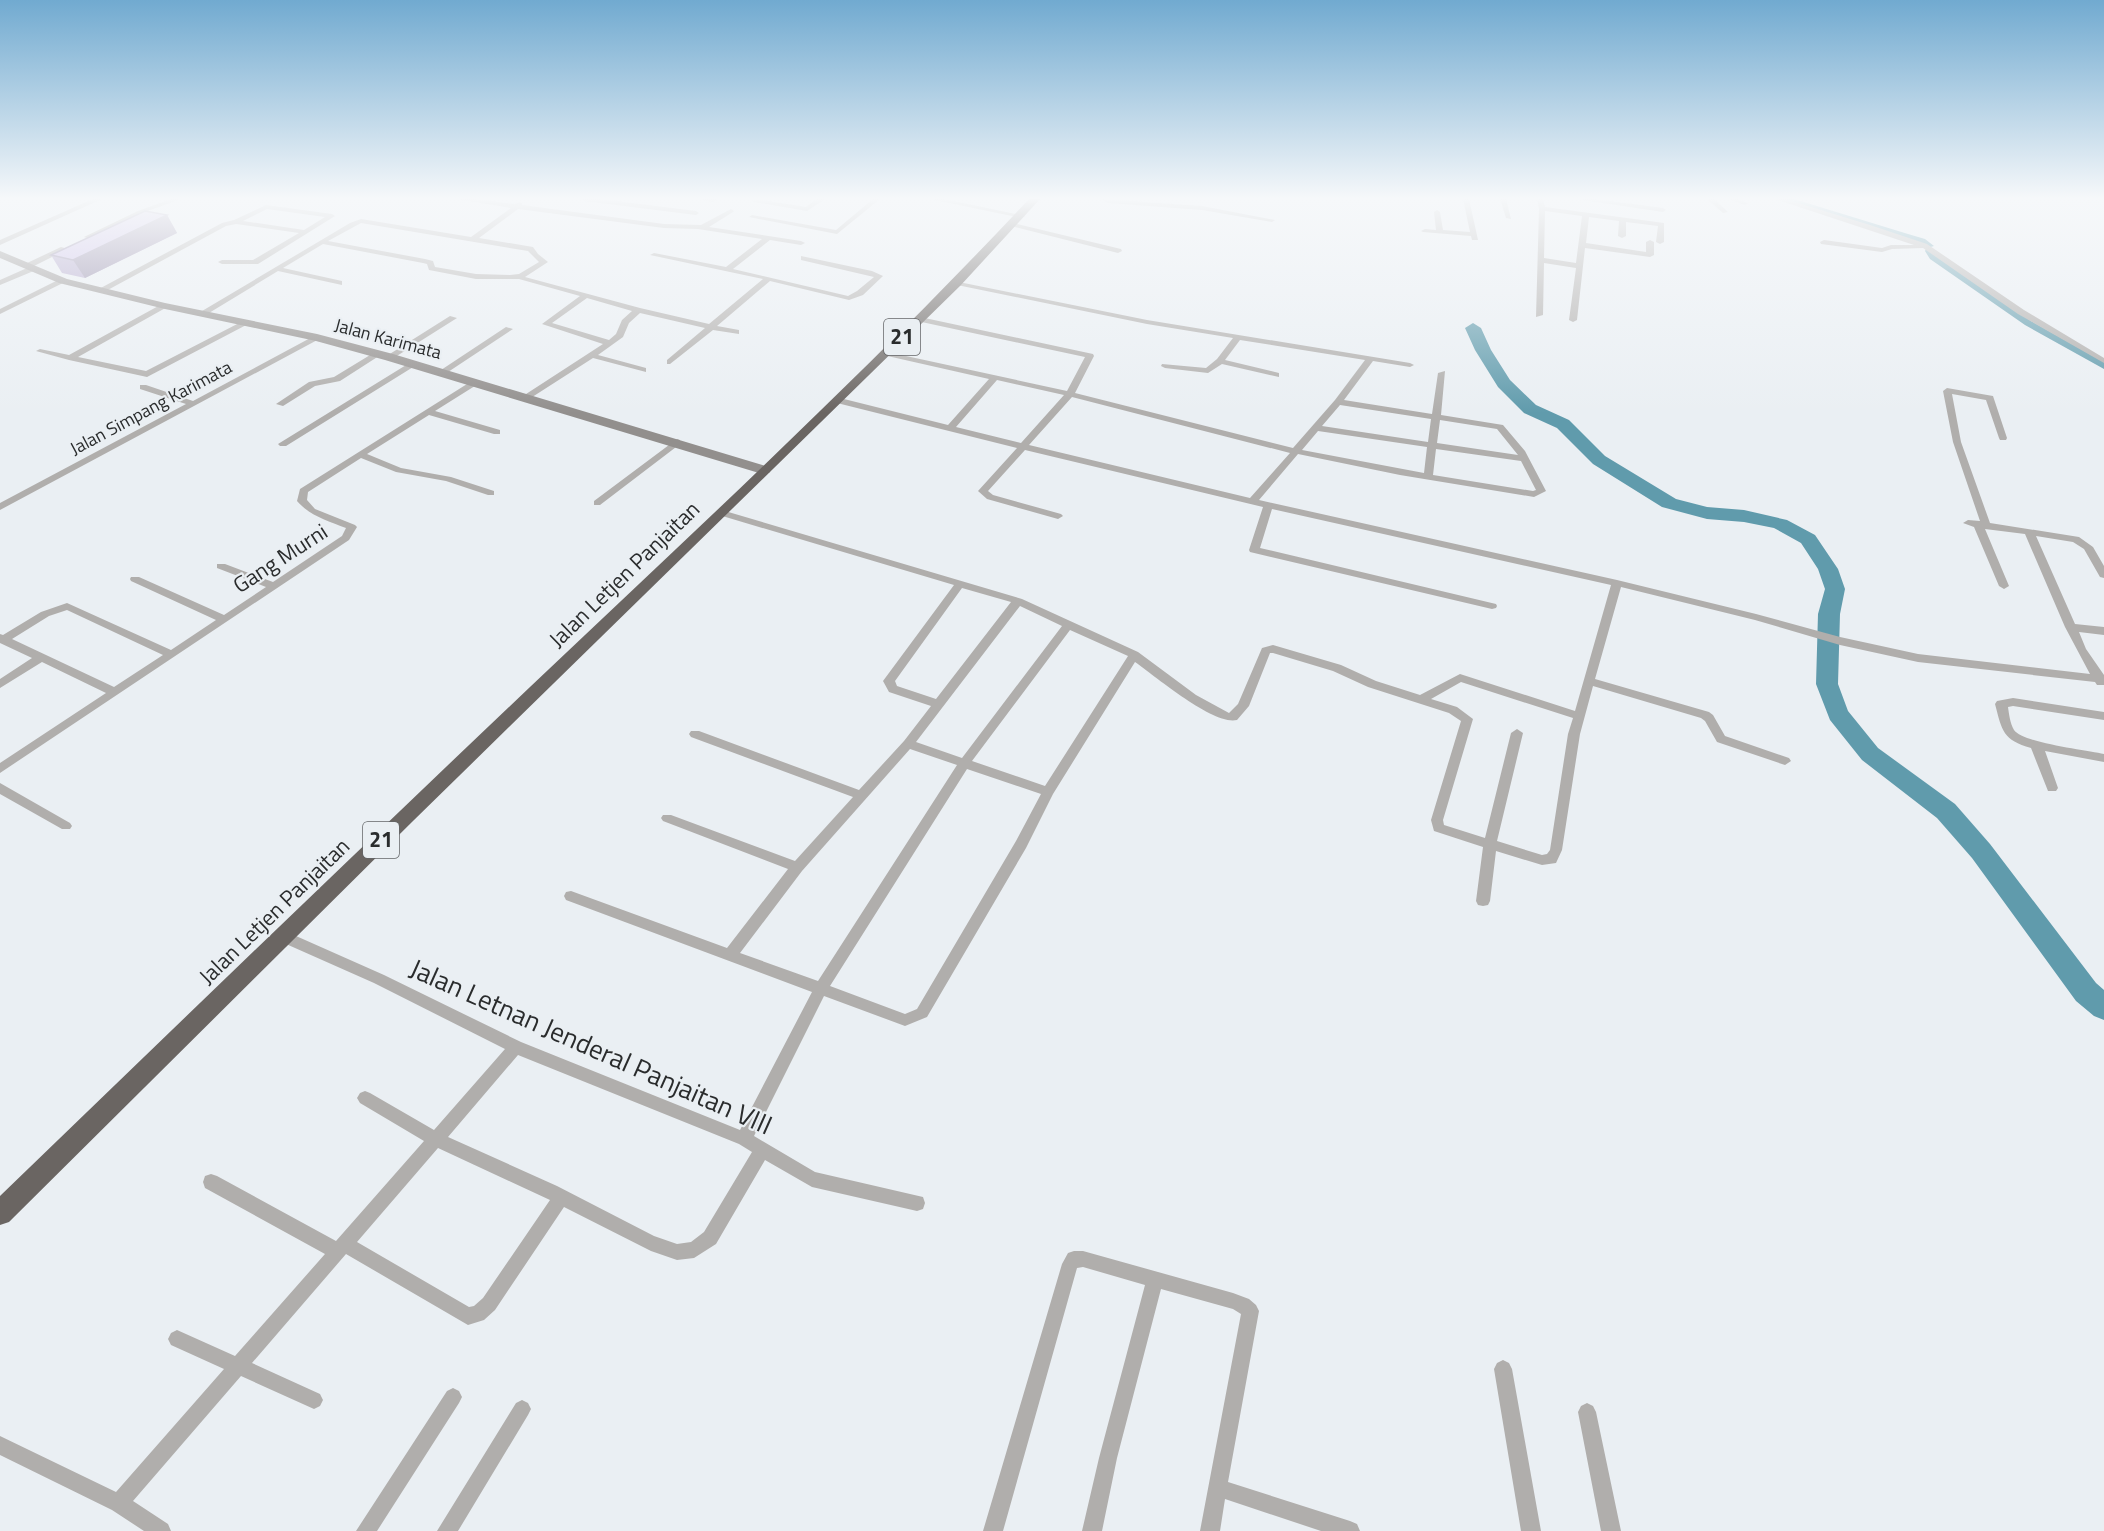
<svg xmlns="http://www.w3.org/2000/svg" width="2104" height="1531" viewBox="0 0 2104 1531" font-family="'Titillium Web',sans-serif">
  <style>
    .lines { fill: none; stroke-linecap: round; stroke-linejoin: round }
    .canal { fill: #609bac; fill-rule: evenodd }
    .river { fill: #609bac; fill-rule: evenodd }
    .street { fill: #b0aeac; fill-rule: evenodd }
    .secondary { fill: #928f8d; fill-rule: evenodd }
    .highway { fill: #6a6562; fill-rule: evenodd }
    .wall { fill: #ada0c8 }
    .shaded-wall { fill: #8d82a2 }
    .building { fill: #c9bae8; stroke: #8d82a2; stroke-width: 1.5 }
    .labels { text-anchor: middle; stroke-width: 4.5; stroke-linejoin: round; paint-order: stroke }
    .far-street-label { font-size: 18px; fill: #2a2c2d; stroke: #eaeff3 }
    .shield { fill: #eaeff3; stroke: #646668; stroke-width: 1.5 }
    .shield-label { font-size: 21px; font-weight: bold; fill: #2a2c2d }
    .street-label { font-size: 22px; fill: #2a2c2d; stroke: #eaeff3 }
    .near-street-label { font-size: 27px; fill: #2a2c2d; stroke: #eaeff3 }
  </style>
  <rect width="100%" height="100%" fill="#eaeff3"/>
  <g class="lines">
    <!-- canal -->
    <path class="canal" d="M1782,199h12l114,35 17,5 9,7 -7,2 -25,-11z
      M1926,249h6l4,6 95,66 73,41v7l-79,-44 -95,-66 -5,-8z"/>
    <!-- river -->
    <path class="river" d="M1473,323l8,5 10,22 19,30 26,25 33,15 36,36 71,43 31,8 37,3 43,10 28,15 23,34 7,20 -5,25 -2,70 10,27 30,37 77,56 35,40 106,139 8,7v30l-10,-4 -18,-15 -104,-143 -35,-40 -75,-58 -32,-40 -14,-36 2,-70 7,-25 -7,-20 -17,-26 -27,-15 -30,-6 -37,-3 -45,-12 -69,-43 -36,-36 -33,-15 -26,-26 -23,-37 -10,-22z"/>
    <!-- street -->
    <path class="street" d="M93,199h9l-102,46v-5z
      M171,199h10l-39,14 -51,26 -7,-2 54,-26z
      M456,199h19l40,5 5,-2 2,1v2l142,19 37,1 30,-16 3,2 -1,1 -24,15 92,14 4,2 -4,2 -31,-5 -37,29 115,27 9,-5 17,-14 -73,-17v-4l71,15 11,5 -20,19 -14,5 -79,-19 -53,45 22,4v4l-26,-4 -43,34h-3v-4l38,-32 -65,-15 -11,10 -6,14 -25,18 48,13v4l-53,-14 -67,43 -3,-1v-4l80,-52 -61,-20 38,-28 -61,-17h-43l-47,-9 -2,-6 -4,-1 -100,-19 -40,24 59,13v4l-64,-14 -74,45 -7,-2 153,-91 11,-4 110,18 40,-29zM518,209l146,19 34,1 64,10 -36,28 -72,-14 -4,2 113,24 -54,45 -69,-16 -115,-31 23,-15 -10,-8 -5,-7 -54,-9zM361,223l167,28 11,11 -20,12 -9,1 -34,-1 -41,-7 -2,-6 -8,-2 -97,-18zM587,298l45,13 -10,9 -6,14 -7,6 -57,-17z
      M581,199h19l96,12 3,2 -3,2 -112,-14z
      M699,199h17v1l-3,2z
      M756,199l50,8 11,-8h8l-18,12 -53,-9 -1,-1z
      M873,199h7l-43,35 -88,-17 3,-2 84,15z
      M930,199h14l81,17 -3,2z
      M1101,199l101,7 73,14 -3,2 -70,-12 -94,-7z
      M1463,199h6l9,41h-6l-1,-4 -48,-4 -2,-1 4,-2 11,1 -2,-18 3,-2 3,2 3,18 27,2z
      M1500,199h6l5,20 -5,-1z
      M1537,199h6l2,8 119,16v19l-4,2 -4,-2 2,-16 -32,-4v14l-4,2 -4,-2 1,-15 -30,-4 -3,26 60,9v-10l4,-2 4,2v13l-4,2 -65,-9 -8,72 -4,2 -4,-2 7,-52 -32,-5 -1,52 -7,2 3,-108zM1545,211l37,5 -6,47 -32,-5z
      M1576,199h19l68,9 3,2 -3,2z
      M1707,199h7l14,13 -5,1z
      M1728,199h10l10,4 -3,2z
      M1775,199h10l85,26 57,19 97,66 80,48v5l-86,-49 -95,-66 -31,1 -10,3 -61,-8 -1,-2 4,-2 58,8 9,-3h23z
      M266,205l66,9 3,2 -77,48h-36l-4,-2 4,-2h31l46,-27 -63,-9 -10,2 -122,66 -7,-2 125,-67 12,-3zM267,209l58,8 -21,13 -61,-9z
      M1013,223l108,26 1,2 -4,2 -107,-27v-2z
      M61,247l7,2 -34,17 3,2 -1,2 -36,15v-5l27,-12 -3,-2 1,-2z
      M60,279l7,2 -67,33v-5z
      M954,281l193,39 263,43 4,2 -4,2 -37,-6 -29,39 88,14 6,-41 7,-2 -4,44 62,10 22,26 21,40 -12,6 -134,-22 -102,-21 -39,46 358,80 139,34 84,23 78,17 172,20 -25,-47 -40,-93 -40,-5 24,57 -5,3 -5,-3 -25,-59 -11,-4 5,-3 12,1 -27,-79 -10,-51 4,-3 46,8 14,42 -1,2h-6l-1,-2 -13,-38 -34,-6 9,48 29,81 89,14 14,10 11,19v12l-4,-1 -16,-28 -11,-7 -37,-6 39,88 29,3v8l-25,-3 7,17 18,26v10h-7l-2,-3 -177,-20 -78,-17 -85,-25 -134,-33 -26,92 114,33 4,3 12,21 64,22 2,3 -6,4 -68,-23 -12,-21 -4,-3 -108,-32 -13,48 -18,116 -6,13 -14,2 -46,-14 -6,50 -2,4 -5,1 -5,-1 -2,-4 7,-54 -49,-16 -3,-11 30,-99 -12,-8 -81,-26 -35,-16 -60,-18h-3l-21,53 -12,14c-23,6 -82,-44 -102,-58l-82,132 -27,54 -99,169 -22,9 -81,-30 -70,140 61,36 108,25 2,6 -2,6 -6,2 -105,-24 -47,-27 -49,84 -22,14 -17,2 -26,-9 -87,-44 -69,103 -11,10 -16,5 -122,-71 -94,109 68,31 3,6 -3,6 -6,3 -73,-33 -108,125 35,23 3,7h-27l-32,-21 -112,-55v-19l116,56 108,-123 -53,-24 -3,-6 3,-6 6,-3 58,26 90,-102 -120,-66 -2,-6 2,-6 6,-2 6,2 119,65 88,-100 -64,-38 -3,-5 3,-5 5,-2 5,2 64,37 71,-81 -131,-66 -97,-43 -2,-4 2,-4 5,-2 5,2 97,43 137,67 219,88 72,-138 -246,-92 -2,-4 2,-4 5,-1 156,57 61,-79 -125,-48 -2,-3 2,-3h8l124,46 58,-64 -162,-60 -2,-3 2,-3h8l160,59 45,-49 27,-35 -42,-14 -6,-11 71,-96 -235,-70v-4h6l297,88 116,53 58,43 33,18 9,-9 24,-56 11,-3 68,20 35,16 44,14 40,-21 115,37 36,-126 -339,-76 -12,39 236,56 1,2 -1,2 -4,1 -242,-57 -1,-2 14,-43 -238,-57 -37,41 5,4 68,19 2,2 -5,3 -71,-20 -9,-8 39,-43 -184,-46 -1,-2 4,-3 112,28 41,-46 -106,-24v-4l184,40 18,-34 -168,-36 -1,-2 4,-2 173,37 1,2 -19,37 218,55 42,-48 30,-40 -125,-20 -15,20 54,13v4l-57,-13 -14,9 -43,-5 -4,-2 1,-2 44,4 11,-9 16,-21 -86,-14 -190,-39 -4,-2zM997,380l67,15 -43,48 -65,-16zM1072,397l218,56 -40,45 -221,-53zM1340,405l91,14 -3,23 -106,-16zM1440,420l57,9 21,26 -81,-12zM1318,431l109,16 -3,26 -122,-23zM1436,449l85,12 15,29 -3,1 -100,-16zM962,588l49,14 -75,97 -39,-13 -2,-5zM1020,606l42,20 -100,132 -46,-16zM1070,630l58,26 -83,130 -73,-25zM1461,682l112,36 -5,16 -18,116 -3,4 -5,1 -45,-14 26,-108 -6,-4 -6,4 -26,105 -41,-13 -1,-5 30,-101 -16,-12 -26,-8zM910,749l47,16 -139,216 -78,-28 62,-82zM967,769l74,25 -25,47 -99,168 -12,5 -75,-28zM518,1055l221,89 13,8 -48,80 -13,10 -14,2 -23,-8 -97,-50 -109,-49zM438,1148l112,52 -67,98 -9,8 -5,1 -112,-65z
      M162,304l7,2 -91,51 68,14 97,-50 7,2 -103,54 -78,-17 -33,-9 4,-2 29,6z
      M450,316l7,2 -65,41 -7,-2z
      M506,327l7,2 -68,45 -7,-2z
      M314,336l7,2 -321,172v-7l186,-99 -46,-15v-4h6l47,16z
      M375,352l7,2 -42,27 -25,5 -32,20 -7,-2 33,-22 25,-5z
      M411,362l7,2 -132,82h-6l-2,-2z
      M475,379l4,3 -1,2 -43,27 65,19v4h-6l-65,-19 -62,39 34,14 50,9 43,14v4h-6l-42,-14 -50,-9 -35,-14 -53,34 -1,8 8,9 40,16 2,2 -8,13 -349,233v-10l106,-70 -64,-31 -42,26v-9l32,-21 -32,-15v-9l3,1 38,-23 26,-9 104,47 45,-30 -85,-39 -1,-2 1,-2h8l85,38 42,-28 -49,-19v-4h8l48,18 69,-46 4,-8c-18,-7 -36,-12 -49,-27l3,-12zM67,610l96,45 -49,32 -102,-48 37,-23z
      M677,439l3,1v4l-80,61h-6v-4z
      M2013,698l91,14v8l-91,-14 -5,1c1,7 2,16 6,23 9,13 72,20 90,24v8l-59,-11 13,37 -2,3h-8l-17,-43c-28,-8 -29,-17 -36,-44l2,-3z
      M0,783l70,40 2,3 -2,3h-8l-62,-35z
      M1074,1251h9l150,42 16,6 7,6 3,6 -31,171 122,39 7,3 3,7h-39l-96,-32 -5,32h-20l41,-217 -8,-5 -72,-20 -44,169 -15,73h-20l17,-73 46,-173 -62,-18 -6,1 -74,263h-20l79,-267 6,-11z
      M1503,1360l6,3 3,6 29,162h-20l-27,-162 3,-6z
      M453,1388l6,3 3,6 -3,6 -82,128h-21l91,-140z
      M522,1400l6,3 3,6 -3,6 -70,116h-21l79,-128z
      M1587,1403l6,3 3,6 25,119h-20l-23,-119 3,-6z"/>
    <!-- secondary -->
    <path class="secondary" d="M0,251l67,28 98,24 152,31 76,20 376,113 2,3 -2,3h-10l-374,-113 -69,-19 -151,-32 -106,-26 -59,-25z"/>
    <!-- highway -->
    <path class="highway" d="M1029,199h11l-79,86 -548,536 -404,401 -9,3v-29c176,-170 352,-340 530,-509 169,-160 340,-318 499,-488z"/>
  </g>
  <!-- wall -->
  <path class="wall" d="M167,215l10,18 -92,45 -23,-5 -11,-18z"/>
  <!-- shaded-wall -->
  <path class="shaded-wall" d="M167,215l10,18 -92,45 -12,-18z"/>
  <!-- building -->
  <path class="building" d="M145,211l22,4 -94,45 -22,-5z"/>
  <!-- sky -->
  <linearGradient id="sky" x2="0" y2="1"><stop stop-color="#71aad0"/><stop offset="0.48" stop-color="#f6f8fa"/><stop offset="1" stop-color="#f6f8fa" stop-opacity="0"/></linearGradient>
  <rect width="2104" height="413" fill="url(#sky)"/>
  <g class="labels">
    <!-- far-street labels -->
    <g class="far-street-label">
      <text transform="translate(388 339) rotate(15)" y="6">Jalan Karimata</text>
      <text transform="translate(151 408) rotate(-28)" y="6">Jalan Simpang Karimata</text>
    </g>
    <!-- shield labels -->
    <g class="shield">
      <rect x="884" y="319" width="36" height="36" rx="4.5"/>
      <rect x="363" y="822" width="36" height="36" rx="4.5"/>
    </g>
    <g class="shield-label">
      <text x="902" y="344">21</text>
      <text x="381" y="847">21</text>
    </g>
    <!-- street labels -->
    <g class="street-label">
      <text transform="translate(280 558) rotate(-33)" y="8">Gang Murni</text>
      <text transform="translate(624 574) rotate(-44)" y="8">Jalan Letjen Panjaitan</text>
      <text transform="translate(274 911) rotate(-44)" y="8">Jalan Letjen Panjaitan</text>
    </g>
    <!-- near-street labels -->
    <g class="near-street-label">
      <text transform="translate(591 1047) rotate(24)" y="9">Jalan Letnan Jenderal Panjaitan VIII</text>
    </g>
  </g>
</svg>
